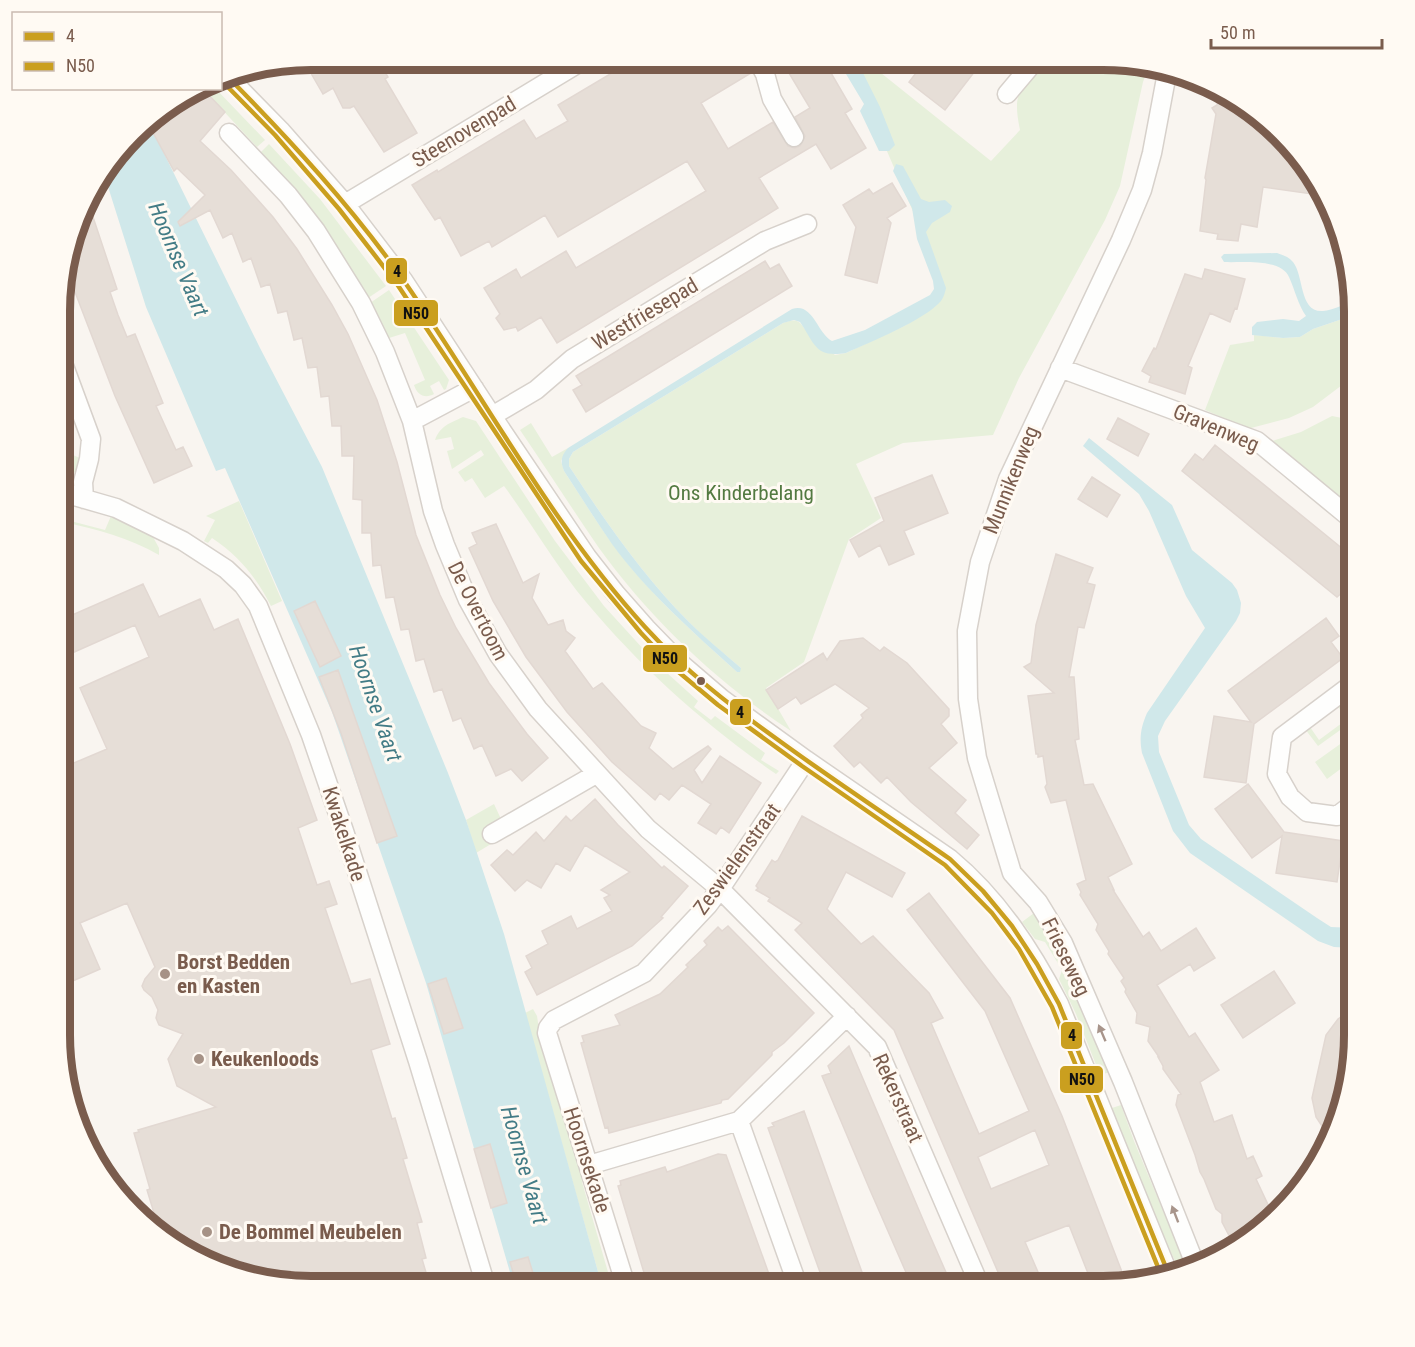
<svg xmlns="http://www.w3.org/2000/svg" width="1415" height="1347" viewBox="0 0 1415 1347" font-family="'Roboto Condensed',sans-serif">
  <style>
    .green { fill: #e7f0db }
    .water { fill: #d0e8ea }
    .building { fill: #e6ded7; stroke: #e2d8d2; stroke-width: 1.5; fill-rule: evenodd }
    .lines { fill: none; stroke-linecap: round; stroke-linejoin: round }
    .minor-casing { stroke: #d7d1cb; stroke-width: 21 }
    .minor { stroke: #fefefd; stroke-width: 18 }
    .bus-1-casing { stroke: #fffaf3; stroke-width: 9 }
    .bus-2-casing { stroke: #fffaf3; stroke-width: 9 }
    .bus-1 { stroke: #ca9f1f; stroke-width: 4.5 }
    .bus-2 { stroke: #ca9f1f; stroke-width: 4.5 }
    .oneway { fill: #a8958b }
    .bus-dot { fill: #7a5c4d; stroke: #fffaf3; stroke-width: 2 }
    .poi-dot { fill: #a69286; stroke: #fffaf3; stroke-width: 2 }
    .labels { text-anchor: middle; stroke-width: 6; stroke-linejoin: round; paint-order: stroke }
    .street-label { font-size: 21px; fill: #7a5c4d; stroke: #fffaf3 }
    .park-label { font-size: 21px; fill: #537a41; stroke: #fffaf3 }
    .poi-label { font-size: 21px; font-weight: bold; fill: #7a5c4d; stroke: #fffaf3; text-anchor: start }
    .water-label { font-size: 22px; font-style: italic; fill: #437c86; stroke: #fffaf3 }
    .rim { fill: none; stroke: #7a5c4d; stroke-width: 8 }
    .line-badge { stroke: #fffaf3; stroke-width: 2 }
    .pale-badge-label { font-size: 16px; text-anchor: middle; font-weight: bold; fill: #111 }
  </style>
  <rect width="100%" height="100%" fill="#f9f5f0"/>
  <!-- green -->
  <path class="green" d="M848,61h34l-6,8 115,92 29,-31c-8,-38 0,-40 23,-68h93l13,4 -6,16 -23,104 -15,34 -86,158 -26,57 -90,8 -47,21 25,54 -32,21 -45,123 -38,26 25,43c-73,-48 -141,-112 -192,-183 -27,-39 -52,-79 -79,-118l11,-7 21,34 16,-9 -7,13 3,10c16,24 31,49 48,72 35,49 81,89 125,129l4,-4c-17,-15 -36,-29 -52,-46 -46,-46 -84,-101 -120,-156v-7l4,-7 210,-129c9,-3 15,-5 21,5l31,27 11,-2 60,-28 34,-24 -25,-85z
    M203,89h13l49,51 -8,7z
    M269,144l51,55 66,87 -18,12c-31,-53 -66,-101 -107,-146z
    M389,290l60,90 -3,9 -2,1 -5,-9 -9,5 4,8c-9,5 -17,1 -20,-9l11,-5 -20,-47 -16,5 -19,-35z
    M1354,315v61l-41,31 -24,11 -38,10 -6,-1 -40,-17 25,-65 24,-4v-6l29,3 17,-1 13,-8z
    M1332,416l10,2 12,15v77l-82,-69 29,-9z
    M463,417l13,4 79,120 49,65 52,57 42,38 -4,6 17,13 4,-4 50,37 -4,7 18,11 -3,3c-71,-49 -134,-105 -190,-172 -30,-36 -54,-78 -82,-116l-19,12 -13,-20 -7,4 -7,-10 26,-17 -3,-5 -29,19 -5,-18 7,-2 -3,-12 -16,3c5,-14 15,-17 28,-23z
    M64,451l18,8 -7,13 -11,7z
    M239,501l43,100 -11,5c-15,-29 -32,-50 -59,-68l-4,5 -4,-2 11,-21 -9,-4z
    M111,516l42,21 6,11v7c-29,-17 -63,-26 -96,-33v-3l42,11z
    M1354,693v32l-2,1 -2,-3 -32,23 -13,-17 5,-2 9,13 27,-20 -8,-14z
    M1350,737l4,4v18l-27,20 -12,-17z
    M494,804l7,15 -18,11 8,14 -15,9 -10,-33z
    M1034,913l26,43 50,116 -10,3 -24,-61 -17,-35 3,-9 -17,-28 -10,-3 -13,-17z
    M533,1009l4,7 3,19 39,134 8,12 -5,1 30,104h-10l-77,-273z
    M1121,1105l13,36 54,130 -8,1 -31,-68 -37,-96z"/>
  <!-- water -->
  <path class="water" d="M844,61h13l23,46 15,38 -6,6h-10l-19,-40 4,-7 -18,-30 1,-7z
    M151,120l1,5 -1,2 109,221 62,119 126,306 18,47 38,114 98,352h-88l-88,-303 -94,-271 -107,-244 -9,3 -70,-164 -42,-133 42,-52z
    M896,164l7,2 18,33 8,3 16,-2 7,6 -2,6 -18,11 -6,9 20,56c-1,4 -2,9 -5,13 -16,19 -71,41 -95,52 -31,5 -31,-9 -46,-31l-6,-2 -11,3 -210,129 -4,7v7c36,55 74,110 120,156 17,17 35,31 52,46l-1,4h-3c-44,-40 -90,-80 -125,-128 -17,-24 -32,-49 -48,-73 -4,-10 -3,-15 4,-23l224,-139c21,-7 25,24 40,32l33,-11 65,-35 4,-6 -1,-8 -16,-42 -5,-31 -19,-37z
    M1277,253c6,2 12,4 16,9 11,13 6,51 30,49 10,-1 22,-7 31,-10v14l-41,14 -13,8 -17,1 -31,-3v-8l5,-5 26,-3 16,2 7,-5c-8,-11 -11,-26 -17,-39 -8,-19 -47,-14 -65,-15l-3,-5 3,-3z
    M1089,438l83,67 20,45 40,33 5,7 4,13 -1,10 -4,8 -71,100 -7,15 1,16 30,73 12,14 116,79 14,9 23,1v20l-20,-1 -16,-6 -128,-88 -17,-22 -31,-78c-3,-16 -1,-26 5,-40l58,-85 -19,-32 -37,-85 -10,-17 -56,-48z"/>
  <!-- building -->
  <path class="building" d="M312,60h66l10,17 -3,2 32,54 -33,19 -30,-46 -4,2h-7l-10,-20 -10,6 -19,-33z
    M632,61h111l8,12 -50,30 27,46 45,-27 15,24 7,2 5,-2 5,-10 -10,-19 15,-9 -21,-35 9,-5 -4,-7h57l-20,12 21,36 -7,4 21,35 -35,21 -15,-25 -57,34 19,30 -221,135 -16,-26 -23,14 -2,-4 -12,3 -8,-12 4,-4 -16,-26 32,-19 5,9 45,-27 10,17 130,-77 -19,-30 -129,76 -13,-22 -53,32 -3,-6 -28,15 -21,-39 -5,3 -23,-35 25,-15 1,2 86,-52 12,19 32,-18 -10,-16z
    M938,62h44l-37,48 -36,-28 13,-17 8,6z
    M203,89l22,23 -25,29 31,29 42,47 24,32 35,56 16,29 29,66 20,62 19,73 24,60 16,33 33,55 38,51 21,24 -26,23 -11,-12 -15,7 -14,-31 -8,4 -13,-31 -8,3 -11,-32 -8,3 -10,-33 -8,2 -7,-32 -8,1 -7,-33 -8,1 -5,-33 -8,1 -2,-33h-9v-33l-9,-1 1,-43h-12l-1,-30h-9l-3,-30 -8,1 -4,-30 -9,1 -6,-30 -8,2 -7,-29 -9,2 -8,-29 -9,3 -10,-29 -8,4 -11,-29 -9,5 -13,-28 -30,16 -2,-4 27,-27 -28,-27 -3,3 -24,-44 13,-15z
    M1219,90l10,4 74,64 11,20 -2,16 -49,-7 -6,40 -16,-3 -3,17 -21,-2 1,-5 -18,-3 6,-51 -1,-2 11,-64 -4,-6 5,-3z
    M892,183l14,23 -19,12 4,5 -14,60 -32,-8 11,-48 -13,-22 26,-16 4,5z
    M88,202l29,87 -7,3 8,23 9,22 8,-3 28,69 -7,3 20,44 7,-3 9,19 -38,17 -39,-87 -50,-130z
    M765,261l5,8 9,-5 13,22 -206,126 -13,-22 9,-5 -6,-9z
    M1205,269l40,10 -8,30 -2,-1 -5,14 -20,-9 -22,53 4,2 -7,26 -36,-12 2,-6 -9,-5 12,-23 2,1 29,-75 17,5z
    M1118,418l31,16 -11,22 -31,-17z
    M1215,445l139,113v41l-10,-8 -7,6 -155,-126 13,-17 8,6z
    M932,475l16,38 -44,18 10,23 -25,11 -9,-20 -21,12 -9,-17 34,-19 -9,-23z
    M1092,477l28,18 -13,22 -29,-18z
    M496,524l27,59 16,-9 -7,24 16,27 15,-5 3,11 9,7 -10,13 28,38 9,-6 39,43 15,7 -7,15 24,21 35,-23 3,3 -17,21 8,13 18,-27 41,27 -32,50 -8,-6 -5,7 -18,-11 13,-19 -29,-19 -13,15 -9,-7 -5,7 -43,-38 -45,-50 -41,-55 -33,-56 -24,-53 8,-4 -5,-11z
    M1056,554l37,14 -6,15 8,2 -11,43 -6,-1 -9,50h5l5,62 -4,1 9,45 9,-1 39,80 -24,13 6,13h-1l30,47 6,-5 12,19 35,-23 19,30 -21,13 -4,-7 -33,21 32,52 6,-4 24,37 -19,12 14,40 18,-7 15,44 6,-3 9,20 -6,3 17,36 -16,20 -22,12 -13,-25v-8l-6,-5 -12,-30 -4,-7 -5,-17 -19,-50 2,-10 3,-1 -18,-25v-3l-5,-9h1l-11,-16 2,-14 -14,-4 1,-10 -12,-21 1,-3 -5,-8 3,-3 -16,-24 1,-3 -13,-21 2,-6 -18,-29 1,-3 -4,-8 9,-4 -20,-80 -15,3 -6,-16 2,-3 -4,-28 -5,1v-3h-2l-8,-58 26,-3 -30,-26 7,-4 5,-38z
    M143,584l16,33 41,-18 14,31 24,-11 52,125 27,76 -19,8 19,57 12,-4 8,23 -12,4 26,76 19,-5 20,65 -19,6 21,69 3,-1 12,40 -4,1 19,63 -5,1 9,35 -4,1 8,27h-134l-96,-25 -42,-35 -11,-36 3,-1 -16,-56 5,-1 -1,-2 78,-23 -39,-21 -9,-27 15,-25 -24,-9 -3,-7 2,-8 -6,-13 -8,-7 -2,-4 3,-7 10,-12 -28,-64 -47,20 20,46 -39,17 1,-218 45,-19 -27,-61 69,-31 -14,-32 -72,32v-38z
    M315,601l26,55 -21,11 -26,-56z
    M1326,618l13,18 -8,6 12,16 -89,66 -8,59 -42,-6 10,-61 37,6 -23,-31z
    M863,638l17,13 4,-4 23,16 42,46v7l-8,8 16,19 -28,25 37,32 -11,13 24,22 -12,14 -56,-47 -24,-25 -6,6 -21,-21 -6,5 -20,-21 29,-28 -2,-3 8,-7 -34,-24 -34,20 -5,-7 -18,12 -12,-19 57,-37 4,7 13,-19z
    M338,670l59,166 -20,7 -36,-110 -22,-56z
    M1248,784l36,48 59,9 -6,41 -61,-9 6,-37 -30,22 -37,-49z
    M595,799l23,26 44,43 2,-2 24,20 -27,31 2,1 -31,28 -95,49 -12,-23 7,-4 -6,-12 22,-12 -6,-13 29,-15 6,13 35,-18 -8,-13 6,-3 -9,-5 29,-18 -45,-27 -15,26 -14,-8 -15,25 -14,-8 -12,11 -24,-26 16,-15 6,5 23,-23 8,9 22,-25 5,5z
    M802,816l103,57 -13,24 -46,-25 -19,37 34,35 12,-8 56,57 14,25 -12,5 48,111 50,-23 -44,-100 -78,-101 22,-17 81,105 52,118 65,169 -34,1 -24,-61 -44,17 19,44h-40l-110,-256 -99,-100 7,-7 -34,-22 2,-3 -14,-8 2,-2 -2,-2 16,-26 3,2 3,-2zM1035,1130l14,35 -58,24 -13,-32z
    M728,926l86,87 -30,30 -12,9v3l-44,44 -6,1 -1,3 -112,30 -1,-6 -3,1 -24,-85 3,-1 -2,-6 38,-11 -5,-10 45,-21 28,-27 -2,-2 21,-20 -3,-4 14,-14 4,4z
    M1274,971l21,32 -52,35 -22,-33z
    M446,978l17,50 -19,6 -16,-50z
    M1354,1008v43l-23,89 -15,-23 -4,-19 14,-63 12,-16z
    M849,1046l78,183 25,57h-40l-42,-96 -48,-114 9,-3 -3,-7z
    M804,1111l42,117 21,58h-42l-57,-158 6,-2 -2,-3z
    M490,1144l17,59 -16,5 -17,-59z
    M718,1154l8,1 44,122 -2,2 3,7h-123l-30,-100 3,-1 -1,-4 45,-14 2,5z
    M528,1257l9,29h-20l-7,-24z"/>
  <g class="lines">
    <defs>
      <path id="minor" d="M758,61l7,13 7,25 22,38
        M1167,73l-15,80 -10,37 -21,50 -113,239 -28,83 -13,69 1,68 9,59 35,115 26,29 25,41 60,139 74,187
        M227,76l53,54 65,74 58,76 89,136 95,141 29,37 30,34 34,35 42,36 84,61 144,99c48,40 81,91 109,145l110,271
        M1007,94l27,-32
        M229,133l59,62 28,36 45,72 24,49 27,69 21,90 12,34 23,55 30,54 40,55 110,120 72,60 157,158 103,239
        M345,204l237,-143
        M64,366l27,73 -2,20 -6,23 1,17
        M1060,368l197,73 97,80
        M492,416l44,-26 36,-31 193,-118 42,-17
        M412,421l62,-33
        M64,493l52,15 67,33 43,28 17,16 15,21 53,129 33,96 74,230 68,225
        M1354,683l-72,54 -5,37 13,23 17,15 30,4 17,-13
        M492,834l104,-60
        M739,1121l59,165
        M589,1165l150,-44 108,-105
        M626,1286l-79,-253 1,-5 6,-8 90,-47 64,-68 12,-16 86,-129"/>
    </defs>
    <!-- minor casing -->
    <use href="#minor" class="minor-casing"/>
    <!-- minor -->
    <use href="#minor" class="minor"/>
    <defs>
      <path id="bus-1" d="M227,76c63,64 125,131 177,205 79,114 147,243 241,346 40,44 87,80 136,115 55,40 113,78 169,117l33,32 29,35 25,38 22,40 110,271"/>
      <path id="bus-2" d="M222,81l53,54 64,74 58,75 184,277 60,72 34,36 43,36 84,61 143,99 47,48 27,36 33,58 110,270"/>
    </defs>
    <!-- bus-1 casing -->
    <use href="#bus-1" class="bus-1-casing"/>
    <!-- bus-2 casing -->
    <use href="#bus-2" class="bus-2-casing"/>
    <!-- bus-1 -->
    <use href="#bus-1" class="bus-1"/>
    <!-- bus-2 -->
    <use href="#bus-2" class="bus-2"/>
  </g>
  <!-- one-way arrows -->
  <defs><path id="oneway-solid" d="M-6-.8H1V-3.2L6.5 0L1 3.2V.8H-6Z" transform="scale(1.5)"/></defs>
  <g class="oneway">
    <use href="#oneway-solid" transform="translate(1102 1033) rotate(-113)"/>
    <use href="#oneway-solid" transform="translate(1175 1214) rotate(-111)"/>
  </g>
  <!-- markers -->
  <circle class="bus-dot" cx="701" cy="681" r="5"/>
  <g class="poi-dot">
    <circle cx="165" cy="974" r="6"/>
    <circle cx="199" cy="1059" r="6"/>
    <circle cx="207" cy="1232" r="6"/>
  </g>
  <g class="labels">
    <!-- street labels -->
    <g class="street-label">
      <text transform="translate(464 132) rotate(-31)" y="7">Steenovenpad</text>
      <text transform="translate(645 314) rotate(-31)" y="7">Westfriesepad</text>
      <text transform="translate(1216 428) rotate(23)" y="7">Gravenweg</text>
      <text transform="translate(1011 480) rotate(-68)" y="7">Munnikenweg</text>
      <text transform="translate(478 611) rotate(63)" y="7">De Overtoom</text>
      <text transform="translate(344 834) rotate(72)" y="7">Kwakelkade</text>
      <text transform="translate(737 859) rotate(-54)" y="7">Zeswielenstraat</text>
      <text transform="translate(1066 957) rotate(64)" y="7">Frieseweg</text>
      <text transform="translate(898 1098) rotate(66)" y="7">Rekerstraat</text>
      <text transform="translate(587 1160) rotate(72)" y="7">Hoornsekade</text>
    </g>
    <!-- park labels -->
    <g class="park-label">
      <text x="741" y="500">Ons Kinderbelang</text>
    </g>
    <!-- poi labels -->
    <g class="poi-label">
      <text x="177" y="969">Borst Bedden<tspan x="177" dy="24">en Kasten</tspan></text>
      <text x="211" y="1066">Keukenloods</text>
      <text x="219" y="1239">De Bommel Meubelen</text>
    </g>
    <!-- water labels -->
    <g class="water-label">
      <text transform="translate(179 259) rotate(67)" y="8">Hoornse Vaart</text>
      <text transform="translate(376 703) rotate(71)" y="8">Hoornse Vaart</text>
      <text transform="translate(525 1165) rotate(74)" y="8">Hoornse Vaart</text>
    </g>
  </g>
  <!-- crop -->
  <path d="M0 0H1415V1347H0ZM311 70H1103A241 241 0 0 1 1344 311V1035A241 241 0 0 1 1103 1276H311A241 241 0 0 1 70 1035V311A241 241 0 0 1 311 70Z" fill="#fffaf3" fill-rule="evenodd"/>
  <path class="rim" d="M311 70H1103A241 241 0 0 1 1344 311V1035A241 241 0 0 1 1103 1276H311A241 241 0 0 1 70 1035V311A241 241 0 0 1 311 70Z"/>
  <g class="line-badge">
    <rect x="385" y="257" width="23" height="28" rx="6" fill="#ca9f1f"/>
    <rect x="393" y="299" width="46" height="28" rx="6" fill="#ca9f1f"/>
    <rect x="642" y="644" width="46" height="29" rx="6" fill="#ca9f1f"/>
    <rect x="729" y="698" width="23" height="28" rx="6" fill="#ca9f1f"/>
    <rect x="1060" y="1021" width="23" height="29" rx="6" fill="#ca9f1f"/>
    <rect x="1059" y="1065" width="45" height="29" rx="6" fill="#ca9f1f"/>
  </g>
  <g class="pale-badge-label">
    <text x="397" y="277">4</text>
    <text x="416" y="319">N50</text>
    <text x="665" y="664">N50</text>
    <text x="740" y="718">4</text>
    <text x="1072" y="1041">4</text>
    <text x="1082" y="1085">N50</text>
  </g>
  <!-- legend -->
  <rect x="12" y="12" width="210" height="78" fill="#fffaf3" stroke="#cabbb1" stroke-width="1.5"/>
  <rect x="24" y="32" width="30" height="9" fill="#ca9f1f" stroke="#cabbb1" stroke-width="1.5"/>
  <text x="66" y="42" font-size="18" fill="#7a5c4d">4</text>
  <rect x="24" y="62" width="30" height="9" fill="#ca9f1f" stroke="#cabbb1" stroke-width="1.5"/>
  <text x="66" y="72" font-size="18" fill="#7a5c4d">N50</text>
  <!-- scale -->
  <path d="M1211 39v9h171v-9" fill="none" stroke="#7a5c4d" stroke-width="3"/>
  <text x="1220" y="39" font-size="18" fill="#7a5c4d" stroke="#fffaf3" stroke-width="4.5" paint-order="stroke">50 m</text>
</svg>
